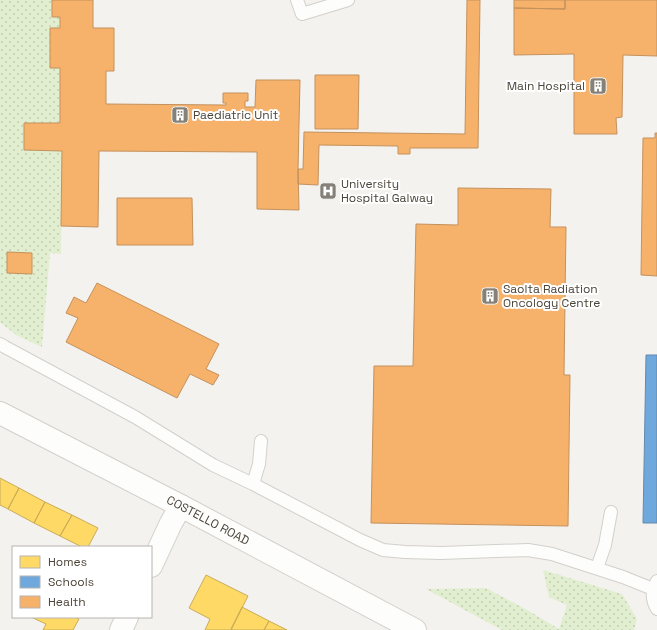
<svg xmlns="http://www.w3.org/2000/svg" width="657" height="630" viewBox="0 0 657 630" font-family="'Space Grotesk',sans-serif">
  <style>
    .grass { fill: url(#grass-dots) }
    .homes { fill: #ffd966; stroke: #c9ac58 }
    .schools { fill: #6fa8dc; stroke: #648aab }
    .health { fill: #f6b26b; stroke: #c3915c }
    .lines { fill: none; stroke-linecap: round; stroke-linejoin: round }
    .service-casing { stroke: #d2d0cb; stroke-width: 14 }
    .minor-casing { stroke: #d2d0cb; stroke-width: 24 }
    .service { stroke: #fdfdfc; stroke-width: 12 }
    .minor { stroke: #fdfdfc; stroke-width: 22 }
    .labels { text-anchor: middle; stroke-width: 4; stroke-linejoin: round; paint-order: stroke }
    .poi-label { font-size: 12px; fill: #4b4439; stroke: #fff; text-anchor: start }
    .street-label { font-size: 12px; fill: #4b4439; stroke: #fff }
  </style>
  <defs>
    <pattern id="grass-dots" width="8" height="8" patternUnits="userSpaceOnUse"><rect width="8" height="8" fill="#e1eecf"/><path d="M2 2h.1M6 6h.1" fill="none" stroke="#c3cdb2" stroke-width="1.8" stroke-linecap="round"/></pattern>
  </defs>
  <rect width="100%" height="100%" fill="#f4f2ee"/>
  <!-- grass -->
  <path class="grass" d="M0,0h52l8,17v11h-10v40h10v55h-36v27l38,1 -1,103 -11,-1 -8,94 -26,-12 -16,-13z
    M543,570l79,24 15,25 -3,11h-132l-76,-41 60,-1 43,23 30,18 8,-24 -18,-8z"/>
  <!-- homes -->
  <path class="homes" d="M0,478l19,10 -11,21 -8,-4z
    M19,488l26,14 -11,21 -26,-14z
    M45,502l27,13 -12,21 -26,-13z
    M72,515l26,13 -10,19h-6l-22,-11z
    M206,575l42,21 -17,34h-26l5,-11 -21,-11z
    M242,607l27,14 -5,9h-31l-2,-1z
    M31,617h44l4,2 -6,11h-30l3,-6z
    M269,621l18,9h-23z"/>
  <!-- schools -->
  <path class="schools" d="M646,355h11v168h-14z"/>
  <!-- health -->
  <path class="health" d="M52,0h41v28h21v43h-8v33l120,1v-2h-3v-10h25v8h-3v6h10l1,-27h44l-2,89 1,41 -42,-1v-57l-158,-1 -1,76 -37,-1 1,-75 -38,-1v-27h36v-55h-10v-40h10v-11h-8z
    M467,0h13l-2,148h-68v6h-12v-8l-79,-1 -1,40 -20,-1v-15h5l1,-37 161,2z
    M514,0h51v9l-51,-1z
    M565,0h92v56l-34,-1 -1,62 -6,1 1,16h-43v-80l-60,1v-47l51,1z
    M315,75h44l-1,54h-43z
    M655,133h2v143l-16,-1 2,-137h12z
    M458,188l93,1 -1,38h16l-2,148h6l-2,151 -197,-3 3,-157h39l3,-142 42,1z
    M117,198h75l1,47h-76z
    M7,252l25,1v21l-25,-1z
    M97,283l122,61 -13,25 13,6 -6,10 -23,-11 -13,24 -111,-56 12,-24 -12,-5 8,-16 12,6z"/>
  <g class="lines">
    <defs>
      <path id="service" d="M297,0l5,14 46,-14
        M0,344l5,3 130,70 78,48 40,19 107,56 23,10 22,2 36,1 87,-3 24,4 71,23 30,12
        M253,484l6,-20 2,-23
        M597,568l8,-23 6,-33
        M657,581c-6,10 -6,18 0,28"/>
      <g id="minor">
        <path id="s1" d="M0,413l181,93 234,124"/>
        <path d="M151,566l20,-43 10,-17"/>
        <path d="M121,630l6,-13"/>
      </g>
    </defs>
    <!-- service casing -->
    <use href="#service" class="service-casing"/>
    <!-- minor casing -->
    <use href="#minor" class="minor-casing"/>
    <!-- service -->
    <use href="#service" class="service"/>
    <!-- minor -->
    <use href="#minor" class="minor"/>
  </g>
  <!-- icons -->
  <defs>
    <symbol id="building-square" viewBox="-11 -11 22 22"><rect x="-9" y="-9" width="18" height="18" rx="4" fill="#868178" stroke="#fff"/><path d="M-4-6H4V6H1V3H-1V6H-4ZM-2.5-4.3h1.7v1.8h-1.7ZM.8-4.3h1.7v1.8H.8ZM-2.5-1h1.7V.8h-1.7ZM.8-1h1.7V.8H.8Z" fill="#fff"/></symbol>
    <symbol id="hospital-square" viewBox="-11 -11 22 22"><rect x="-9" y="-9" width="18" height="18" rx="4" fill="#868178" stroke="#fff"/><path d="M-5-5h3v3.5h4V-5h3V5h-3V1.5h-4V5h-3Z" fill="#fff"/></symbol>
  </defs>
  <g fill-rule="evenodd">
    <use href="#building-square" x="588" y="76" width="20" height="20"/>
    <use href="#building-square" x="170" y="105" width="20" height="20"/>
    <use href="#hospital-square" x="318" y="181" width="20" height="20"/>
    <use href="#building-square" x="480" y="286" width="20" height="20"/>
  </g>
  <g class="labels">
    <!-- poi labels -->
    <g class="poi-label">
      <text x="585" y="90" text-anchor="end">Main Hospital</text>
      <text x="193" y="119">Paediatric Unit</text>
      <text x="341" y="188">University<tspan x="341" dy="14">Hospital Galway</tspan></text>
      <text x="503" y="293">Saolta Radiation<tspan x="503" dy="14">Oncology Centre</tspan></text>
    </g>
    <!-- street labels -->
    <g class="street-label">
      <text dy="4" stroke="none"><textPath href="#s1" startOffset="234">COSTELLO ROAD</textPath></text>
    </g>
  </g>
  <!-- legend -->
  <rect x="12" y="546" width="140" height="72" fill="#ffffff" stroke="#b7b4b0"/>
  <rect x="20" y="556" width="20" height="12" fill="#ffd966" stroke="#b7b4b0"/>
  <text x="48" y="566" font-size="12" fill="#4b4439">Homes</text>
  <rect x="20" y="576" width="20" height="12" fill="#6fa8dc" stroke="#b7b4b0"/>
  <text x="48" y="586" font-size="12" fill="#4b4439">Schools</text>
  <rect x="20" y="596" width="20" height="12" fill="#f6b26b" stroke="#b7b4b0"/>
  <text x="48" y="606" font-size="12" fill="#4b4439">Health</text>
</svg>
